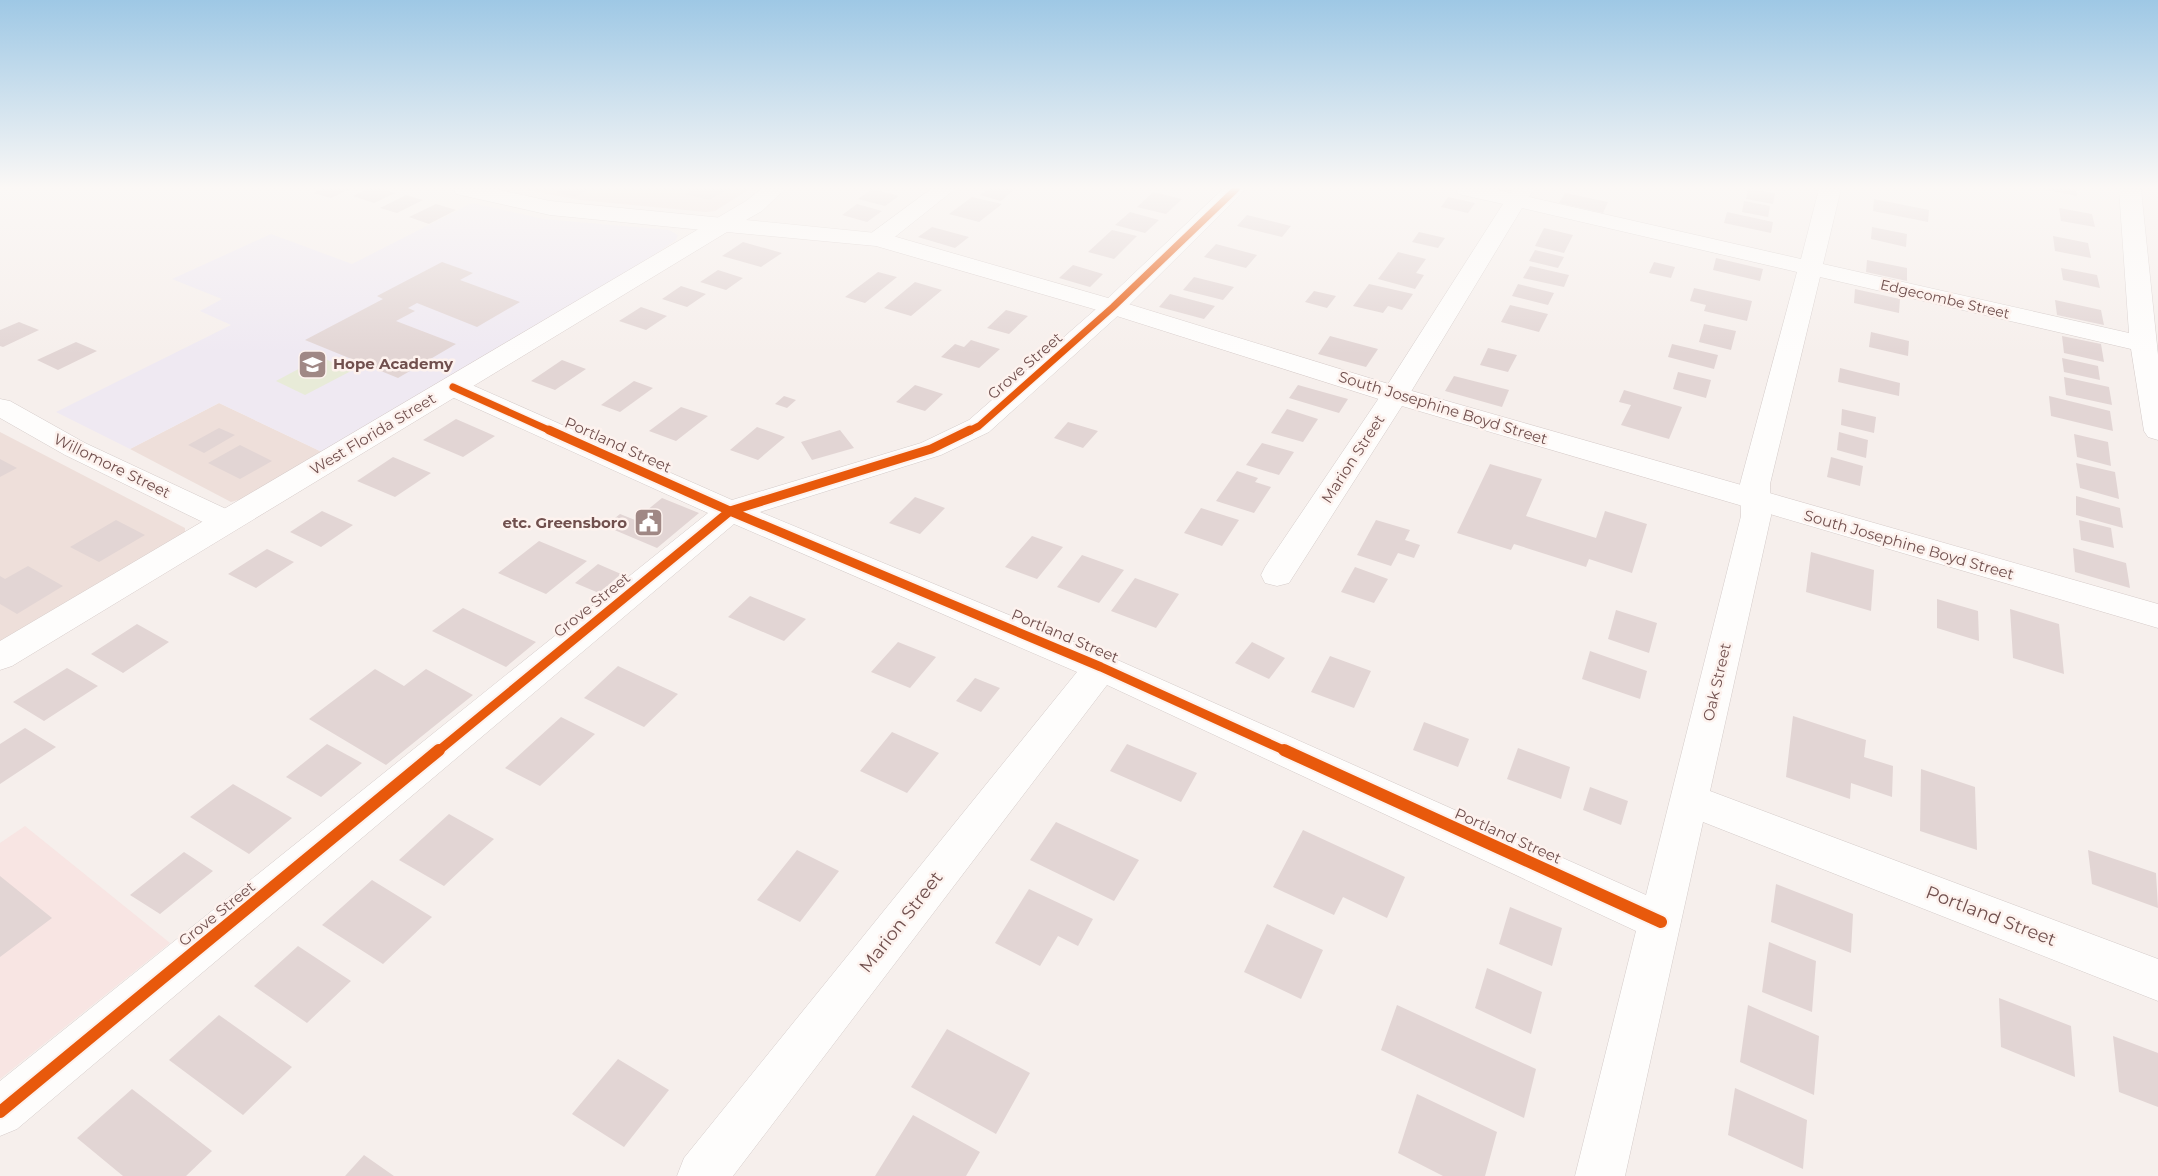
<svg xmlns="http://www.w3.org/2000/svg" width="2158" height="1176" viewBox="0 0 2158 1176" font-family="Montserrat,sans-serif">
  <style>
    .residential { fill: #eedfda }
    .commercial { fill: #f8e5e3 }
    .education { fill: #efe9f2 }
    .green { fill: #e8ebd8 }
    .building { fill: #e2d5d4 }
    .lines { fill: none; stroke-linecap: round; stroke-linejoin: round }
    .minor-casing { stroke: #d4cbc9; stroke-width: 1 }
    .tertiary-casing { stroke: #d4cbc9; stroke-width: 1 }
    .secondary-casing { stroke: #d5cac8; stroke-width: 1 }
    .minor { fill: #fefdfc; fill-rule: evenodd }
    .tertiary { fill: #fefdfc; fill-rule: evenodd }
    .secondary { fill: #fefdfc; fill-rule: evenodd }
    .cycleway-far2-casing { stroke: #fdf2ee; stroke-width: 10 }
    .cycleway-far1-casing { stroke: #fdf2ee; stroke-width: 13 }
    .cycleway-casing { stroke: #fdf2ee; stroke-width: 16 }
    .cycleway-far2 { stroke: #e8590c; stroke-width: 7 }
    .cycleway-far1 { stroke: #e8590c; stroke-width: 9 }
    .cycleway { stroke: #e8590c; stroke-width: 12 }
    .labels { text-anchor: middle; stroke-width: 5; stroke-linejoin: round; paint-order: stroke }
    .far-street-label { font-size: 14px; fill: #71504e; stroke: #fdf2ee }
    .poi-label { font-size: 15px; font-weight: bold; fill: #71504e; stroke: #fdf2ee; text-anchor: start }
    .street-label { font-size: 15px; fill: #71504e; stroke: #fdf2ee }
    .near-street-label { font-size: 18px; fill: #71504e; stroke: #fdf2ee }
  </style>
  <rect width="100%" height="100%" fill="#f6efec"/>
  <!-- residential -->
  <path class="residential" d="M521,189h229l-35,22 -9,1 -126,-12z
    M219,403l103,49 -77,46 -14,4 -101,-53z
    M0,432l185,96v4l-185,109z"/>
  <!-- commercial -->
  <path class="commercial" d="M25,826l145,117 -170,136v-236z"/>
  <!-- education -->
  <path class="education" d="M472,203l71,16 126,11 9,5 -2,5 -25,17 -329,195 -103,-49 -89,46 -74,-37 175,-87 -31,-14 22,-12 -50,-20 99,-45 81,30z"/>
  <!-- green -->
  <path class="green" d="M321,357l30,14 -46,24 -29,-14z"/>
  <!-- building -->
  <path class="building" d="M321,189h29l-19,9 -18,-5z
    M367,189h17l11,4 -21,10 -21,-7z
    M562,189h27l-14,8 -19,-5z
    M694,189h34l-19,11 -23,-6z
    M872,189h1l26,7 -14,10 -27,-7z
    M988,189h27l-14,12 -21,-6z
    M1748,189l27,4 -2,11 -27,-5z
    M2047,189h29l1,7 -30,-6z
    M1153,192l29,7 -16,15 -29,-7z
    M1565,193l43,9 -5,11 -44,-10z
    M406,195l17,5 -26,13 -17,-5z
    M972,197l30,7 -23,18 -30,-8z
    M1448,197l27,6 -7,10 -27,-6z
    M1874,199l55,11 -1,12 -55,-11z
    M1744,201l26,5 -2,11 -26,-5z
    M436,204l20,6 -27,14 -20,-7z
    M857,204l25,7 -15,11 -25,-7z
    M2059,208l33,6 3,13 -34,-6z
    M1130,212l29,8 -14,13 -30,-8z
    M1727,212l46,10 -2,11 -47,-10z
    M1247,215l44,11 -9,11 -45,-11z
    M932,227l37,10 -14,11 -37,-11z
    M1872,227l35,7 -1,13 -35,-8z
    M1544,228l29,7 -9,18 -29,-7z
    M1112,230l25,6 -23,23 -26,-7z
    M1419,232l26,6 -7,10 -26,-6z
    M2053,236l35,7 3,15 -36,-7z
    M743,242l39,11 -21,14 -39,-11z
    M1216,244l41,11 -11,13 -42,-11z
    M1535,250l29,7 -6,11 -29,-7z
    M1398,252l28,7 -10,14 8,2 -9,14 -37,-10z
    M1716,258l47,11 -3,12 -47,-11z
    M1867,260l40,8v13l-41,-9z
    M442,262l31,11 -13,7 60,22 -43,25 -60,-24 -9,5 7,3 -19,10 60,23 -58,34 -93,-38 78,-41 -6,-3z
    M1654,262l21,5 -4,11 -22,-5z
    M1073,265l30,9 -13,13 -31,-9z
    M1530,266l39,9 -5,12 -41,-9z
    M2061,268l36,7 3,13 -37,-8z
    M718,270l25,8 -17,12 -26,-8z
    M878,272l19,5 -32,26 -20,-6z
    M1194,277l40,10 -11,13 -40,-10z
    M915,282l27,8 -31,26 -27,-8z
    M1369,284l44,10 -11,16 -14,-4 -5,7 -30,-7z
    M1518,284l36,9 -6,12 -36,-9z
    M681,286l25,8 -19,13 -25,-8z
    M1694,288l58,13 -5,20 -43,-10 2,-6 -16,-4z
    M1855,289l45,10 -1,14 -45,-10z
    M1314,291l22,5 -9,12 -22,-6z
    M1170,294l45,12 -11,13 -45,-12z
    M2055,300l46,10 3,15 -47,-10z
    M1510,305l38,9 -9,18 -38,-10z
    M641,307l26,9 -21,14 -27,-9z
    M1006,310l22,6 -19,18 -22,-6z
    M19,322l20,8 -36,17 -3,-1v-16z
    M1704,324l32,7 -5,19 -32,-8z
    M1871,332l38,9 -1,15 -39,-9z
    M1330,336l48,13 -12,18 -48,-13z
    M2062,336l39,8 3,18 -40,-9z
    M971,340l29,9 -21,19 -38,-11 14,-13 9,3z
    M76,342l21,9 -39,19 -21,-10z
    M1672,344l46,11 -4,14 -46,-12z
    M1488,348l29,7 -9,17 -28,-7z
    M2062,358l36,8 2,14 -36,-8z
    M562,360l24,9 -31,21 -24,-9z
    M1840,368l60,15 -1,13 -61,-14z
    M1678,372l33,8 -5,18 -33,-9z
    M1454,376l55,14 -7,17 -57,-16z
    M2064,377l45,10 3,18 -46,-10z
    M634,381l19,7 -33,24 -19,-7z
    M915,385l28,9 -18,17 -29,-9z
    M1298,385l50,14 -9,14 -50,-15z
    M1624,390l58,17 -13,32 -48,-14 10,-20 -12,-3z
    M784,396l12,4 -9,8 -12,-4z
    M2049,396l61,15 3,20 -62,-15z
    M681,407l27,9 -32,25 -27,-10z
    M1287,409l31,10 -15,23 -32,-9z
    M1842,409l34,8 -2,16 -33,-8z
    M456,419l39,17 -32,21 -40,-17z
    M1068,422l30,9 -15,17 -29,-10z
    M757,427l28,10 -27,23 -28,-10z
    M219,428l16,7 -31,18 -16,-8z
    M840,430l14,18 -42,12 -11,-18z
    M1839,432l29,8 -2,18 -29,-8z
    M2074,434l34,8 3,24 -34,-9z
    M1262,443l32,9 -15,23 -33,-10z
    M240,445l32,16 -32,18 -32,-16z
    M393,457l38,16 -36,24 -38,-16z
    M1831,457l32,9 -3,20 -33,-9z
    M0,459l17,9 -17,9z
    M2076,463l39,9 4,27 -39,-11z
    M1490,464l52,15 -16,37 70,22 9,-27 42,13 -15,49 -43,-14 -3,8 -72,-23 -3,6 -54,-17z
    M1237,471l21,7 -3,4 16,5 -17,26 -38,-12z
    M2076,496l44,12 3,20 -47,-13z
    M915,497l30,11 -25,26 -31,-11z
    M662,498l37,15 -42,35 -52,-22 15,-12 15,6z
    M1201,508l38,12 -17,26 -38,-13z
    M322,511l31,14 -32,22 -31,-15z
    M116,520l29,15 -46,27 -29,-15z
    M1376,520l34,10 -5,10 15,5 -6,13 -16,-5 -7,13 -34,-11z
    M2079,520l32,8 3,20 -33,-8z
    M1032,536l31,11 -26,32 -32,-12z
    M539,541l48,20 -41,33 -48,-21z
    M2073,548l53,15 4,25 -55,-16z
    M267,549l27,13 -38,26 -28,-14z
    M1811,552l63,18 -3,41 -65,-19z
    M1082,555l42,15 -25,33 -42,-16z
    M598,564l23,10 -22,19 -24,-10z
    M28,566l35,20 -46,28 -17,-10v-28l5,3z
    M1355,567l33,12 -14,24 -33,-11z
    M1135,578l44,16 -23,34 -45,-17z
    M750,596l56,23 -22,22 -56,-24z
    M1937,599l41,12 1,30 -42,-13z
    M463,608l73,34 -30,25 -74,-36z
    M2010,609l49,15 5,50 -51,-16z
    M1616,610l41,13 -8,30 -41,-14z
    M137,624l32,18 -46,31 -32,-19z
    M898,642l38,15 -26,31 -39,-16z
    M1252,642l33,16 -16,21 -34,-16z
    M1590,651l57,20 -7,28 -58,-20z
    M1330,656l41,15 -17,37 -43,-16z
    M618,666l60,28 -34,33 -60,-29z
    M67,668l31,18 -54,35 -31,-19z
    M375,669l29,17 22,-17 47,26 -87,70 -77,-46z
    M975,678l25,10 -19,24 -25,-11z
    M1793,716l73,24 -2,17 29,9 -1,31 -41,-14 -1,16 -64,-22z
    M561,717l34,17 -55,52 -35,-18z
    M1424,722l45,17 -11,28 -45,-17z
    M25,728l31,19 -56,37v-40z
    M892,732l47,21 -32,40 -47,-22z
    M327,744l35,19 -41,34 -35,-20z
    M1127,744l70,29 -16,29 -71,-31z
    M1518,748l52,19 -9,32 -54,-20z
    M1921,769l54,18 2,63 -57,-19z
    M233,784l59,34 -43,36 -59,-37z
    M1590,787l38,14 -7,24 -38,-15z
    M449,814l45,25 -50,47 -45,-26z
    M1056,822l83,38 -25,41 -84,-41z
    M1303,830l102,47 -18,41 -44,-21 -9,18 -61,-28z
    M797,850l42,21 -39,51 -43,-22z
    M2088,850l68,23 2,35 -66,-24z
    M184,852l29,19 -53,43 -30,-19z
    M0,876l52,42 -52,39z
    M372,880l60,37 -49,47 -61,-39z
    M1776,884l77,30 -2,39 -80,-31z
    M1029,889l64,30 -15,27 -20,-10 -18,30 -45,-23z
    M1510,907l52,21 -10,38 -53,-22z
    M1267,924l56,26 -22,49 -57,-27z
    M1769,942l47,19 -4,51 -50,-20z
    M298,946l53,35 -44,42 -53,-37z
    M1487,968l55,24 -11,42 -56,-26z
    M1999,998l72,28 4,51 -74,-30z
    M1397,1005l139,64 -12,49 -143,-68z
    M1748,1005l71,31 -5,59 -74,-33z
    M219,1015l73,52 -49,48 -74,-55z
    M947,1029l83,44 -34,61 -85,-47z
    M2113,1036l45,17v54l-39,-15z
    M618,1059l51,31 -45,57 -52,-33z
    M1735,1088l72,32 -4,49 -75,-34z
    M132,1089l80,62 -26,25h-63l-46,-38z
    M1417,1094l80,38 -12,44h-42l-45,-23z
    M913,1115l67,37 -14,24h-91z
    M364,1155l30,21h-49z"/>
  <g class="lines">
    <defs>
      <path id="minor" d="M931,189h24l-69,55 -8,2 -8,-2 -3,-5 3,-5z
        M1223,189h23l-124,123 -133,120 -48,23 -181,57 353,146 533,237 95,-379 -1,-32 57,-212 -275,-64 -113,187 -120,188 -12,3 -12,-3 -4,-8 4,-8 116,-172 122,-191 -45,-10 -2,-5h40l14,4 2,-4h22l-5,8 272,62 18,-70h22l-18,75 306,69 -10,-144h22l17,166v85l-10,-3 -4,-6 -13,-82 -311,-72 -50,207 1,32 -61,275 448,168v42l-455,-179 -78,354h-50l61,-245 -529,-246 -374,491h-56l7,-18 393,-486 -343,-148 -717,605 -17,7v-55l708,-568 -265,-120 -4,-6 4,-6 10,-2 10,2 269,119 189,-57 48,-23 135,-118z
        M0,399l10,2 75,42 152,71 5,7 -5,7 -11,3 -11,-3 -150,-73 -65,-37z"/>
      <path id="tertiary" d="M454,189h41l55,12 173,17 8,2 3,5 -3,5 -8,2 -173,-17 -94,-21z"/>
      <path id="secondary" d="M761,189h24l-23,22 -16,9 140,14 236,68 283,87 753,215v24l-773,-227 -281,-89 -228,-66 -149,-14 -715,434 -12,4v-29l746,-440z"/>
    </defs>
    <!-- minor casing -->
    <use href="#minor" class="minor-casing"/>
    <!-- tertiary casing -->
    <use href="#tertiary" class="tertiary-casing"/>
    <!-- secondary casing -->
    <use href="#secondary" class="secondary-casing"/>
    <!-- minor -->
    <use href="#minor" class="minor"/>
    <!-- tertiary -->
    <use href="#tertiary" class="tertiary"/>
    <!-- secondary -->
    <use href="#secondary" class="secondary"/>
    <defs>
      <path id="cycleway-far2" d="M453,387l100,45
        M967,432l12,-6 134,-119 123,-118"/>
      <path id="cycleway-far1" d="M549,430l181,81 371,156 187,85
        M437,752l293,-241 201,-62 39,-19"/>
      <path id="cycleway" d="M1284,750l377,172
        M0,1112l439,-362"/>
    </defs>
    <!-- cycleway-far2 casing -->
    <use href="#cycleway-far2" class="cycleway-far2-casing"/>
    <!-- cycleway-far1 casing -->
    <use href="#cycleway-far1" class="cycleway-far1-casing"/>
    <!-- cycleway casing -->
    <use href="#cycleway" class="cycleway-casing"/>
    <!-- cycleway-far2 -->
    <use href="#cycleway-far2" class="cycleway-far2"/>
    <!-- cycleway-far1 -->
    <use href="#cycleway-far1" class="cycleway-far1"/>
    <!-- cycleway -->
    <use href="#cycleway" class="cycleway"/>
  </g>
  <!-- sky -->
  <linearGradient id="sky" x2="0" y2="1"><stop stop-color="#9ec8e5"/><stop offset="0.53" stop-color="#fbf8f6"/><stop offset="1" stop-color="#fbf8f6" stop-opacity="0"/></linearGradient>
  <rect width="2158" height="354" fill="url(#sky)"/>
  <!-- icons -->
  <defs>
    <symbol id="school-square" viewBox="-11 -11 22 22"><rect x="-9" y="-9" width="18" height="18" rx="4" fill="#a08885" stroke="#fdf2ee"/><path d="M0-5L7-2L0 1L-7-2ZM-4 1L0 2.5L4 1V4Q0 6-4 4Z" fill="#fff"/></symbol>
    <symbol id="civic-square" viewBox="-11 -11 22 22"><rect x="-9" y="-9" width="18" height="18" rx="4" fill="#a08885" stroke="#fdf2ee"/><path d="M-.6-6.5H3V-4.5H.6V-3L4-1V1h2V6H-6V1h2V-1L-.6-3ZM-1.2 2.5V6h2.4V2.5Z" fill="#fff"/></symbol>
  </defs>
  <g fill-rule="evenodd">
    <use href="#school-square" x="296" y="348" width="33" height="33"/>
    <use href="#civic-square" x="632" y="506" width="33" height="33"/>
  </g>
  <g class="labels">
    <!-- far-street labels -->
    <g class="far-street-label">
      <text transform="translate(1945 299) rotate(13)" y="5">Edgecombe Street</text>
    </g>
    <!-- poi labels -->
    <g class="poi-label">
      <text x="333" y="369">Hope Academy</text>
      <text x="627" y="528" text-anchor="end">etc. Greensboro</text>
    </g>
    <!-- street labels -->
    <g class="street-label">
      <text transform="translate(1025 366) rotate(-41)" y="5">Grove Street</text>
      <text transform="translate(1443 408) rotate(17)" y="5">South Josephine Boyd Street</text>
      <text transform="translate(373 434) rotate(-31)" y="5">West Florida Street</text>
      <text transform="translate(618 445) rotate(24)" y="5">Portland Street</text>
      <text transform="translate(1353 459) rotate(-57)" y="5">Marion Street</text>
      <text transform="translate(112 466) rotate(26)" y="5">Willomore Street</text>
      <text transform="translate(1909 545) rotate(16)" y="5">South Josephine Boyd Street</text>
      <text transform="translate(592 605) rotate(-39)" y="5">Grove Street</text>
      <text transform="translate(1065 636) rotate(23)" y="5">Portland Street</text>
      <text transform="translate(1717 682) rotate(-77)" y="5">Oak Street</text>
      <text transform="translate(1508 836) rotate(24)" y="5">Portland Street</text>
      <text transform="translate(217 914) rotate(-39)" y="5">Grove Street</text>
    </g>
    <!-- near-street labels -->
    <g class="near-street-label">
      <text transform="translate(1991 916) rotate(21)" y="6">Portland Street</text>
      <text transform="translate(901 922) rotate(-52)" y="6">Marion Street</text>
    </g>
  </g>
</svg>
